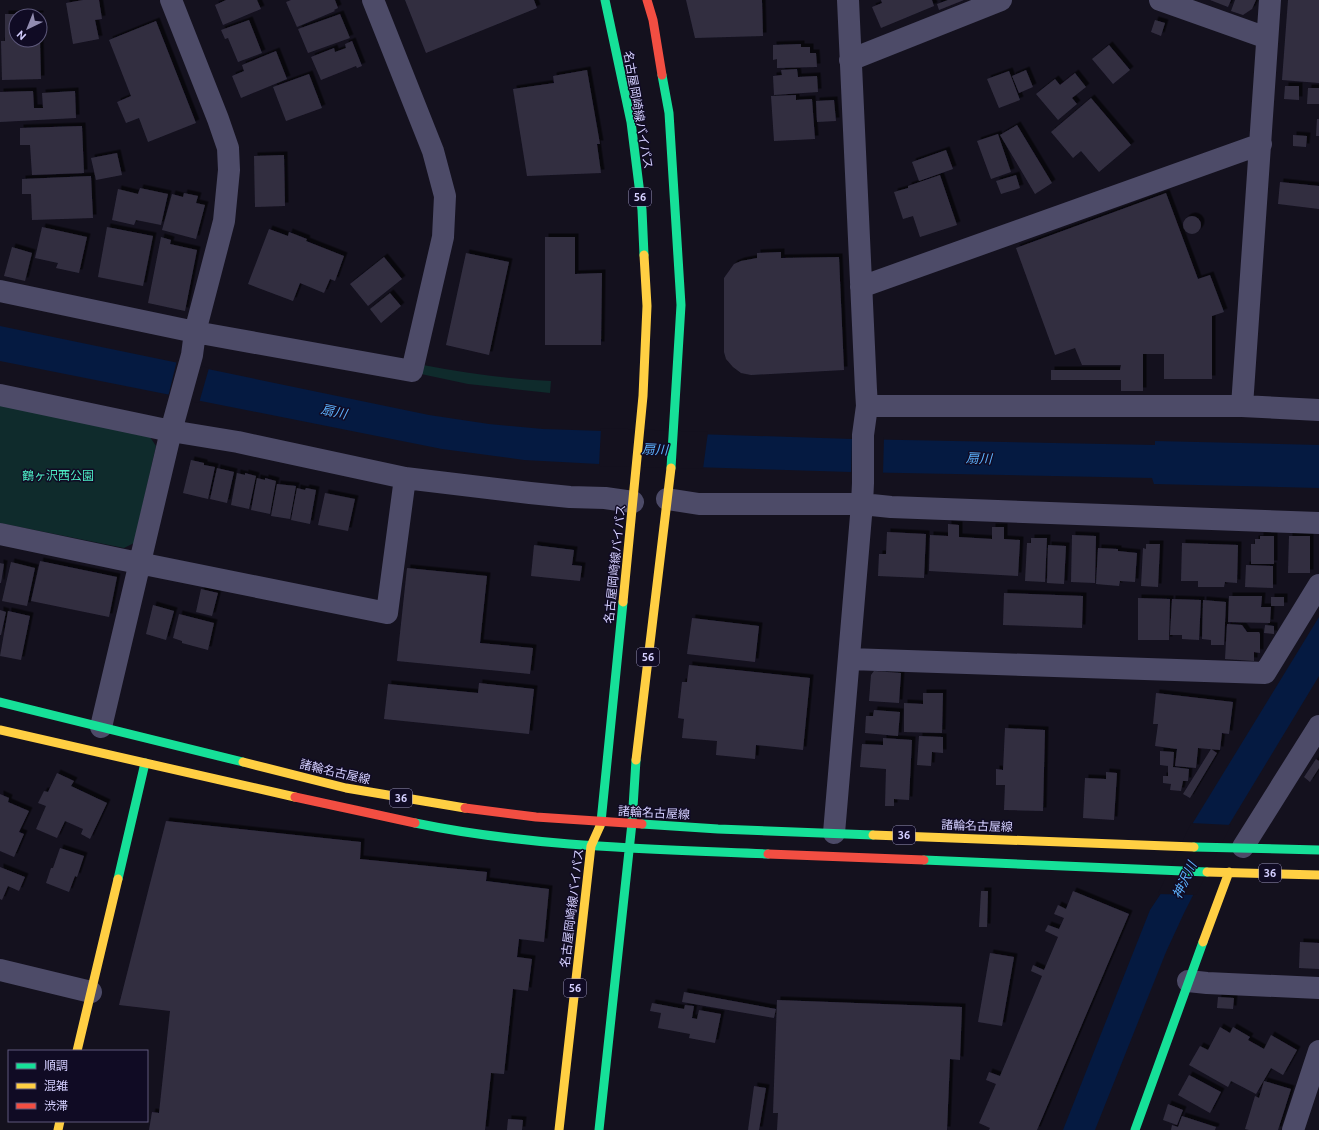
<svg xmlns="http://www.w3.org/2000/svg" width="1319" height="1130" viewBox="0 0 1319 1130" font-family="Ubuntu,'Noto Sans JP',sans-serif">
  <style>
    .green { fill: #0f2b2c }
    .water { fill: #051a41 }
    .pier { fill: #14111e }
    .building { fill: #322e41; filter: url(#shadow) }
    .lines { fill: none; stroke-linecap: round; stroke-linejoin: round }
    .street { stroke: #4d4b68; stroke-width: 22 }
    .fast { stroke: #16e098; stroke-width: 9 }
    .slow { stroke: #ffcf43; stroke-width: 9 }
    .jam { stroke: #f24e42; stroke-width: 9 }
    .labels { text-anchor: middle; stroke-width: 3; stroke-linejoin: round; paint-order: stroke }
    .shield { fill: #100b24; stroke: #9994bd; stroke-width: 1 }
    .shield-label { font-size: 11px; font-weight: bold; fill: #d4cfff }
    .street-label { font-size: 12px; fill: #d4cfff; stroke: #100b24 }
    .park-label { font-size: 12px; fill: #4eecc5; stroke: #100b24 }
    .water-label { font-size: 13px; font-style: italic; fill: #5db3ff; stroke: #100b24 }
  </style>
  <defs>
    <filter id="shadow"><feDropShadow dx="3.5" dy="-3.5" stdDeviation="0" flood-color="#0009"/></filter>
  </defs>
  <rect width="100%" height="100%" fill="#14111e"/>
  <!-- green -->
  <path class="green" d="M423,365c43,8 85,14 128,16l-1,12 -82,-9 -47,-10z
    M0,404l150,33 6,9 -22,97 -10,5 -124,-25z"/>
  <!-- water -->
  <path class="water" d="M0,326l429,89 60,9 54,5 309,10 303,6v-4l164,4v43l-165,-4 -2,-6 -301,-6 -252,-8 -75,-4 -82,-11 -442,-88z
    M1319,617v59l-92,152 -43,85 -18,39 -71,178h-32l87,-220 10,-15 31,-69z"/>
  <!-- pier -->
  <path class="pier" d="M177,360l32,8 -10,35 -31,-6z
    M601,428l107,4 -5,37 -104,-3z
    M852,437h32l-1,37h-32z
    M1191,823l40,2 -35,70 -38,-1z"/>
  <!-- building -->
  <path class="building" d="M83,0h16l3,19 -7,1 4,19 -26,5 -7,-41z
    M226,0h31l4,9 -38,16 -8,-20z
    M291,0h44l3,8 -4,2 1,1 -38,16 -11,-25z
    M405,0h129l3,8 -111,45z
    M686,0h76l1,36 -68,2z
    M881,0h51l2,6 -53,22 -9,-21 10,-4z
    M948,0h16l-25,10 -2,-6z
    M1210,0h21l-3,7z
    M1235,0h21l-4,9 -9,6 -12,-4z
    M1288,0h31v83l-37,-3z
    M5,14h35v2h-24v24h24l1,39 -39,1 -1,-39h4z
    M340,14l10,24 -42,15 -10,-24z
    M249,20l13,33 -24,9 -10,-24 -3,1 -4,-9z
    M1155,20l10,3 -4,13 -10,-4z
    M156,21l40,102 -48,19 -9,-24 -13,5 -9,-21 14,-6 -22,-56z
    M352,41l10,25 -5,2 -1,-2 -35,14 -10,-23 23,-9 1,4 11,-4 -1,-4z
    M801,44v3h9v6h6l1,14 -40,1v-9l-4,1v-15z
    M1109,45l21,25 -17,14 -21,-25z
    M276,51l11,28 -46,19 -9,-22 12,-5 -2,-6z
    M797,69l1,8 19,-1 1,16 -44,3 -1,-19 9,-1 -1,-5z
    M587,70l13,74h-3l4,29 -74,3 -14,-87 41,-6 -1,-7z
    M1026,70l7,17 -14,6 -7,-17z
    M1009,71l11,29 -21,8 -12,-29z
    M1075,73l11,14 -14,11 5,6 -19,16 -22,-26 19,-15 5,6z
    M309,74l13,34 -36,13 -13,-34z
    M1285,86h14v14l-15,-1z
    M1308,88h11v16h-12z
    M33,91l1,17h9l-1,-15 33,-2 1,27 -76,4v-30z
    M796,95v5l16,-1 3,40 -41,2 -3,-45z
    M1091,98l40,47 -32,27 -18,-21 -8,7 -22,-26z
    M834,100l2,21 -19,1 -1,-21z
    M1317,119h2v17h-3z
    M1017,125l35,58 -17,11 -35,-59z
    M82,126l2,47 -52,2 -2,-30h-10v-17z
    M998,134l13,38 -20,7 -14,-38z
    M1293,135l14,1 -1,11 -13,-1z
    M946,150l7,19 -34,12 -7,-19z
    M117,153l5,22 -26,5 -5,-22z
    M284,155l1,51 -30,1 -1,-51z
    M940,175l17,50 -37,12 -7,-21 -10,3 -9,-27 14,-4v-2z
    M1016,175l4,13 -19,6 -5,-13z
    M91,176l2,42 -61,2 -1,-26h-9v-15z
    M1280,182l39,4v23l-41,-5z
    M140,188l28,6 -7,31 -25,-5 -2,5 -22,-5 6,-31 20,5z
    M184,193l14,3 -2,7 9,2 -9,34 -34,-9 10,-36 11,3z
    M1166,193l32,86 12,-4 14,37 -12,4v63h-48v-25h-21v37h-22v-11h-70v-10h69l1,-5h-39l-7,-17 -20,7 -39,-107z
    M1183 225a9 9 0 1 1 18 0a9 9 0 1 1-18 0Z
    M42,227l45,10 -8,36 -23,-5 2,-5 -23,-5z
    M107,227l46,9 -10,50 -45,-9z
    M269,229l19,7 1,-4 18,7 -1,2 38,15 -9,25 -5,-2 -6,14 -24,-10 -7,18 -45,-17z
    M161,237l10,3 -1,4 27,6 -12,61 -37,-8z
    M545,237h30v37l27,-1 -1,72h-56z
    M12,247l20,6 -7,28 -21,-5z
    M781,252v6l58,-1 5,113 -93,5 -10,-2 -8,-6 -7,-8 -2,-7v-74l10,-14 7,-3 16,-3v-5z
    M466,253l43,9 -20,93 -43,-10z
    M384,257l18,22 -34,27 -18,-22z
    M390,293l11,13 -20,17 -11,-14z
    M191,460l13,3v2l11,2 -7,32 -25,-6z
    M217,468l17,4 -7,31 -17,-4z
    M237,473l8,2v-2l11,3 -7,33 -18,-4z
    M257,478l8,2v-2l11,3 -6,33 -19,-4z
    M277,484l19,2 -6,33 -19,-3z
    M297,488l8,2 1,-2 10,2 -6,34 -19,-4z
    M325,493l30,6 -7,32 -30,-6z
    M948,524l11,1v12l33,2v-12h12v12l16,1 -2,36 -89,-5 1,-36 18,1z
    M887,532l39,2 -2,44 -46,-2 1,-22h7z
    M1072,535l24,1 -1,47 -24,-1z
    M1260,536h14v28h-23v-20h4v-5h5z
    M1289,536h21v37h-22z
    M1031,538h16l-2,44 -20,-1 2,-38h4z
    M1182,543l56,2 -1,38 -12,-1 -1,5h-26v-6h-17z
    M1146,544h14l-2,43 -17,-1 2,-38 3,1z
    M534,545l40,5 -2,15 10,1 -2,15 -49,-5z
    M1048,545l18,1 -2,38 -17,-1z
    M1098,548l20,1v2l19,2 -2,29 -15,-1 -1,5 -23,-2z
    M40,561l77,16 -8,40 -78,-16z
    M11,562l24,6 -8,38 -25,-5z
    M0,563l4,1 -3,19h-1z
    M1246,565l27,1v22l-28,-1z
    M407,568l80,8 -7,67 53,5 -3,26 -133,-13z
    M201,589l17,4 -6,23 -16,-4z
    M1004,593l79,3 -1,32 -79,-3z
    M1229,596h33l-1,11h10l-1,16 -42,-1z
    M1271,597h13v9h-13z
    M1138,598l32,1 -1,41h-31z
    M1172,599l29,1 -2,40 -17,-1v-4h-12z
    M1203,600l23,2 -2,43h-13v-5l-9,-1z
    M153,605l21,6 -8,29 -20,-6z
    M0,610l6,2 -5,23h-1z
    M8,611l22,5 -9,44 -21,-4z
    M179,614l35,9 -6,27 -26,-7v-2l-9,-3z
    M692,618l67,8 -4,36 -68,-8z
    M1227,624l15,1 5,7h12l1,2v19l-6,-1v9l-29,-2z
    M1265,625l9,1v8l-10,-1z
    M689,665l121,13 -7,72 -47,-5 -1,14 -39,-4 1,-14 -35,-3 2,-19 -6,-1 4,-36h5z
    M874,671l27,2 -2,30 -30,-2 2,-26z
    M479,683l55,6 -5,45 -145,-15 4,-35 90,9z
    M923,693h20l-1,40 -38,-1v-29l19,1z
    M1156,693l77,9 -4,32 -7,-1 -2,17 -22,-2 -2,20 -21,-2 2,-17 -22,-3 3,-22h-5z
    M874,710l26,2 -2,24 -33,-3 1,-17h7z
    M1005,728l40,2 -2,81 -39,-1 1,-25h-9v-16l7,1z
    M919,736l24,1v16l-11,-1 -1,14 -14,-1z
    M883,738l29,2 -3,60 -15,-1v7h-9l1,-37 -26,-2 2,-23 21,1z
    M1211,749l6,4 -27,45 -7,-4z
    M1160,751l14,1 -1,15 16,2 -1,12h-5l-2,10 -11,-1 1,-6 -8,-1v-7h5v-10l-8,-1z
    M1316,759l3,2v7l-9,14 -6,-5z
    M1106,772l11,1 -3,47 -31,-2 2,-40 21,1z
    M57,773l17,8 -3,5 36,17 -17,36 -9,-5 2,-5 -18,-8 -8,17 -21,-9 10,-23 -8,-3 6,-12 4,1z
    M0,794l9,4 -1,4 21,9 -10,21 5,2 -10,23 -14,-6z
    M166,821l195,21 -1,17 127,13 -1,9 63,8 -5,53 -25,-3 -2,18 15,2 -4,32 -15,-2 -9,85 -13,-1 -6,57h-336l3,-18 7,1 11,-102 -51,-6z
    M60,848l24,8 -7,21 -2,-1 -6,16 -23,-9 5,-15h2z
    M0,867l25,10 -6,14 -11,-5 -6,14 -2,-1z
    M981,891h7l-1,36h-8z
    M1073,891l56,23 -92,216h-48l1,-2 -11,-5 17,-39 -10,-4 3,-8 11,4 42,-100 -11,-5 2,-6 11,5 14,-33 -13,-6 3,-6 11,4 5,-11 -10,-4 4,-9 8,4z
    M1300,942l19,1v26l-20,-1z
    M990,953l24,4 -12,69 -24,-4z
    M684,992l92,17 -2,9 -92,-16z
    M1218,997l16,1 -1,11 -16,-1z
    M777,1000l185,7 -2,53 -10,-1 -3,71h-170l1,-17h-5z
    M652,1003l32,6 1,-4 9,1 -2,12 5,1 2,-9 22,4 -6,29 -26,-5 1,-4 -32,-6 3,-15 -11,-2z
    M1220,1027l10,6 3,-6 17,10 -2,3 16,9 7,-14 26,15 -14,25 -12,-7 -15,26 -25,-13 -3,6 -39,-22 11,-19 8,4z
    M1189,1075l32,17 -11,21 -32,-18z
    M1264,1081l27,8 -13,41h-29l-4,-1 10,-33 4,2z
    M754,1086l12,2 -7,42h-11z
    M1168,1104l15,6 -6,15 -14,-5z
    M1182,1116l34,11 -1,3h-44l1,-5 6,2z
    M508,1119l15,1 -1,10h-15z"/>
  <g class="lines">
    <!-- street -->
    <path class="street" d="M1160,0l107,38
      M850,60l151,-60
      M861,287l400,-143
      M0,291l195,41 217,39 31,-134 2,-41 -12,-45 -60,-151
      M0,395l171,36 67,11 167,36 125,15 40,4 35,1 28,4
      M867,406h375l77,4
      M1242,406l28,-406
      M667,499l32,5h163l29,3 428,16
      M0,534l119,25 268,54 18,-135
      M849,659l416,14 54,-88
      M101,727l70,-296 21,-76 3,-23 29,-111 5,-51 -1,-22 -10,-29 -47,-119
      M834,833l28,-329 1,-21v-48l4,-29 -1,-16 -18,-390
      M1243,847l76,-121
      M0,970l91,22
      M1188,981l19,2 112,5
      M1293,1130l26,-79"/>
    <!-- fast -->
    <path class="fast" d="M605,0l26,122 11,88 2,45
      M662,75l7,38 12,192 -10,163
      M0,702l243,60
      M415,823c116,24 235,26 353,31
      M642,824l76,5 155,6
      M600,826l1,-4 22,-220
      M1194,847l125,3
      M924,860l283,12
      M118,879l27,-116
      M599,1130l33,-307 4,-63
      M1135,1130l68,-188"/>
    <!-- slow -->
    <path class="slow" d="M623,602l20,-206 4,-90 -3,-51
      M0,730l295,67
      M636,760l35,-292
      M243,762l103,26 119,20
      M873,835l321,12
      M1207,872l112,3
      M1203,942l26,-70
      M77,1051l41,-172
      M58,1130l2,-9
      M559,1130l32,-284 9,-20"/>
    <!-- jam -->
    <path class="jam" d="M647,0l6,20 9,55
      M295,797l120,26
      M465,808l71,9 106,7
      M768,854l156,6"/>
  </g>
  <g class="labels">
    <!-- shield labels -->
    <g class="shield">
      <rect x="629" y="188" width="22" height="18" rx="3"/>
      <rect x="637" y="648" width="22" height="18" rx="3"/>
      <rect x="390" y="789" width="22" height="18" rx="3"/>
      <rect x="893" y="826" width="22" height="18" rx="3"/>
      <rect x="1259" y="864" width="22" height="18" rx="3"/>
      <rect x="564" y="979" width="22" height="18" rx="3"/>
    </g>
    <g class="shield-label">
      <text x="640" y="201">56</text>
      <text x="648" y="661">56</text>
      <text x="401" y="802">36</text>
      <text x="904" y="839">36</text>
      <text x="1270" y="877">36</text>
      <text x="575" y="992">56</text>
    </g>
    <!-- street labels -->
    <g class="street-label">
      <text transform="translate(638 110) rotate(80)" y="4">名古屋岡崎線バイパス</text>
      <text transform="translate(615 564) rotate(-84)" y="4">名古屋岡崎線バイパス</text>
      <text transform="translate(335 772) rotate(13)" y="4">諸輪名古屋線</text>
      <text transform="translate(654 813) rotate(3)" y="4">諸輪名古屋線</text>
      <text transform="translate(977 826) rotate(2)" y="4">諸輪名古屋線</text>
      <text transform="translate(572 908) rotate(-83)" y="4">名古屋岡崎線バイパス</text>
    </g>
    <!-- park labels -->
    <g class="park-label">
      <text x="58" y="480">鶴ヶ沢西公園</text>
    </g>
    <!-- water labels -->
    <g class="water-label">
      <text transform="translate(334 411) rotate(12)" y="5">扇川</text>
      <text transform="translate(655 449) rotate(2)" y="5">扇川</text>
      <text transform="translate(979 458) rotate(2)" y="5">扇川</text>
      <text transform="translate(1184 880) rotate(-65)" y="5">神沢川</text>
    </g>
  </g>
  <!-- legend -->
  <rect x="8" y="1050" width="140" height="72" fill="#100b24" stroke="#5e597c"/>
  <rect x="16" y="1063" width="20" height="6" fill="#16e098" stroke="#5e597c"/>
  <text x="44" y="1070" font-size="12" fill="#d4cfff">順調</text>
  <rect x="16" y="1083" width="20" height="6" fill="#ffcf43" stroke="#5e597c"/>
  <text x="44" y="1090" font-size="12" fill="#d4cfff">混雑</text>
  <rect x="16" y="1103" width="20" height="6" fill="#f24e42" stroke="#5e597c"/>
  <text x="44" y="1110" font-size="12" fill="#d4cfff">渋滞</text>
  <!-- north arrow -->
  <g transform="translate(28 28) rotate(223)"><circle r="19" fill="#100b24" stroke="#5e597c"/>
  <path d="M0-3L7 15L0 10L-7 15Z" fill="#918cb0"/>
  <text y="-6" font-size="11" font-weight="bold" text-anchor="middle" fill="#d4cfff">N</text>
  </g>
</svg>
